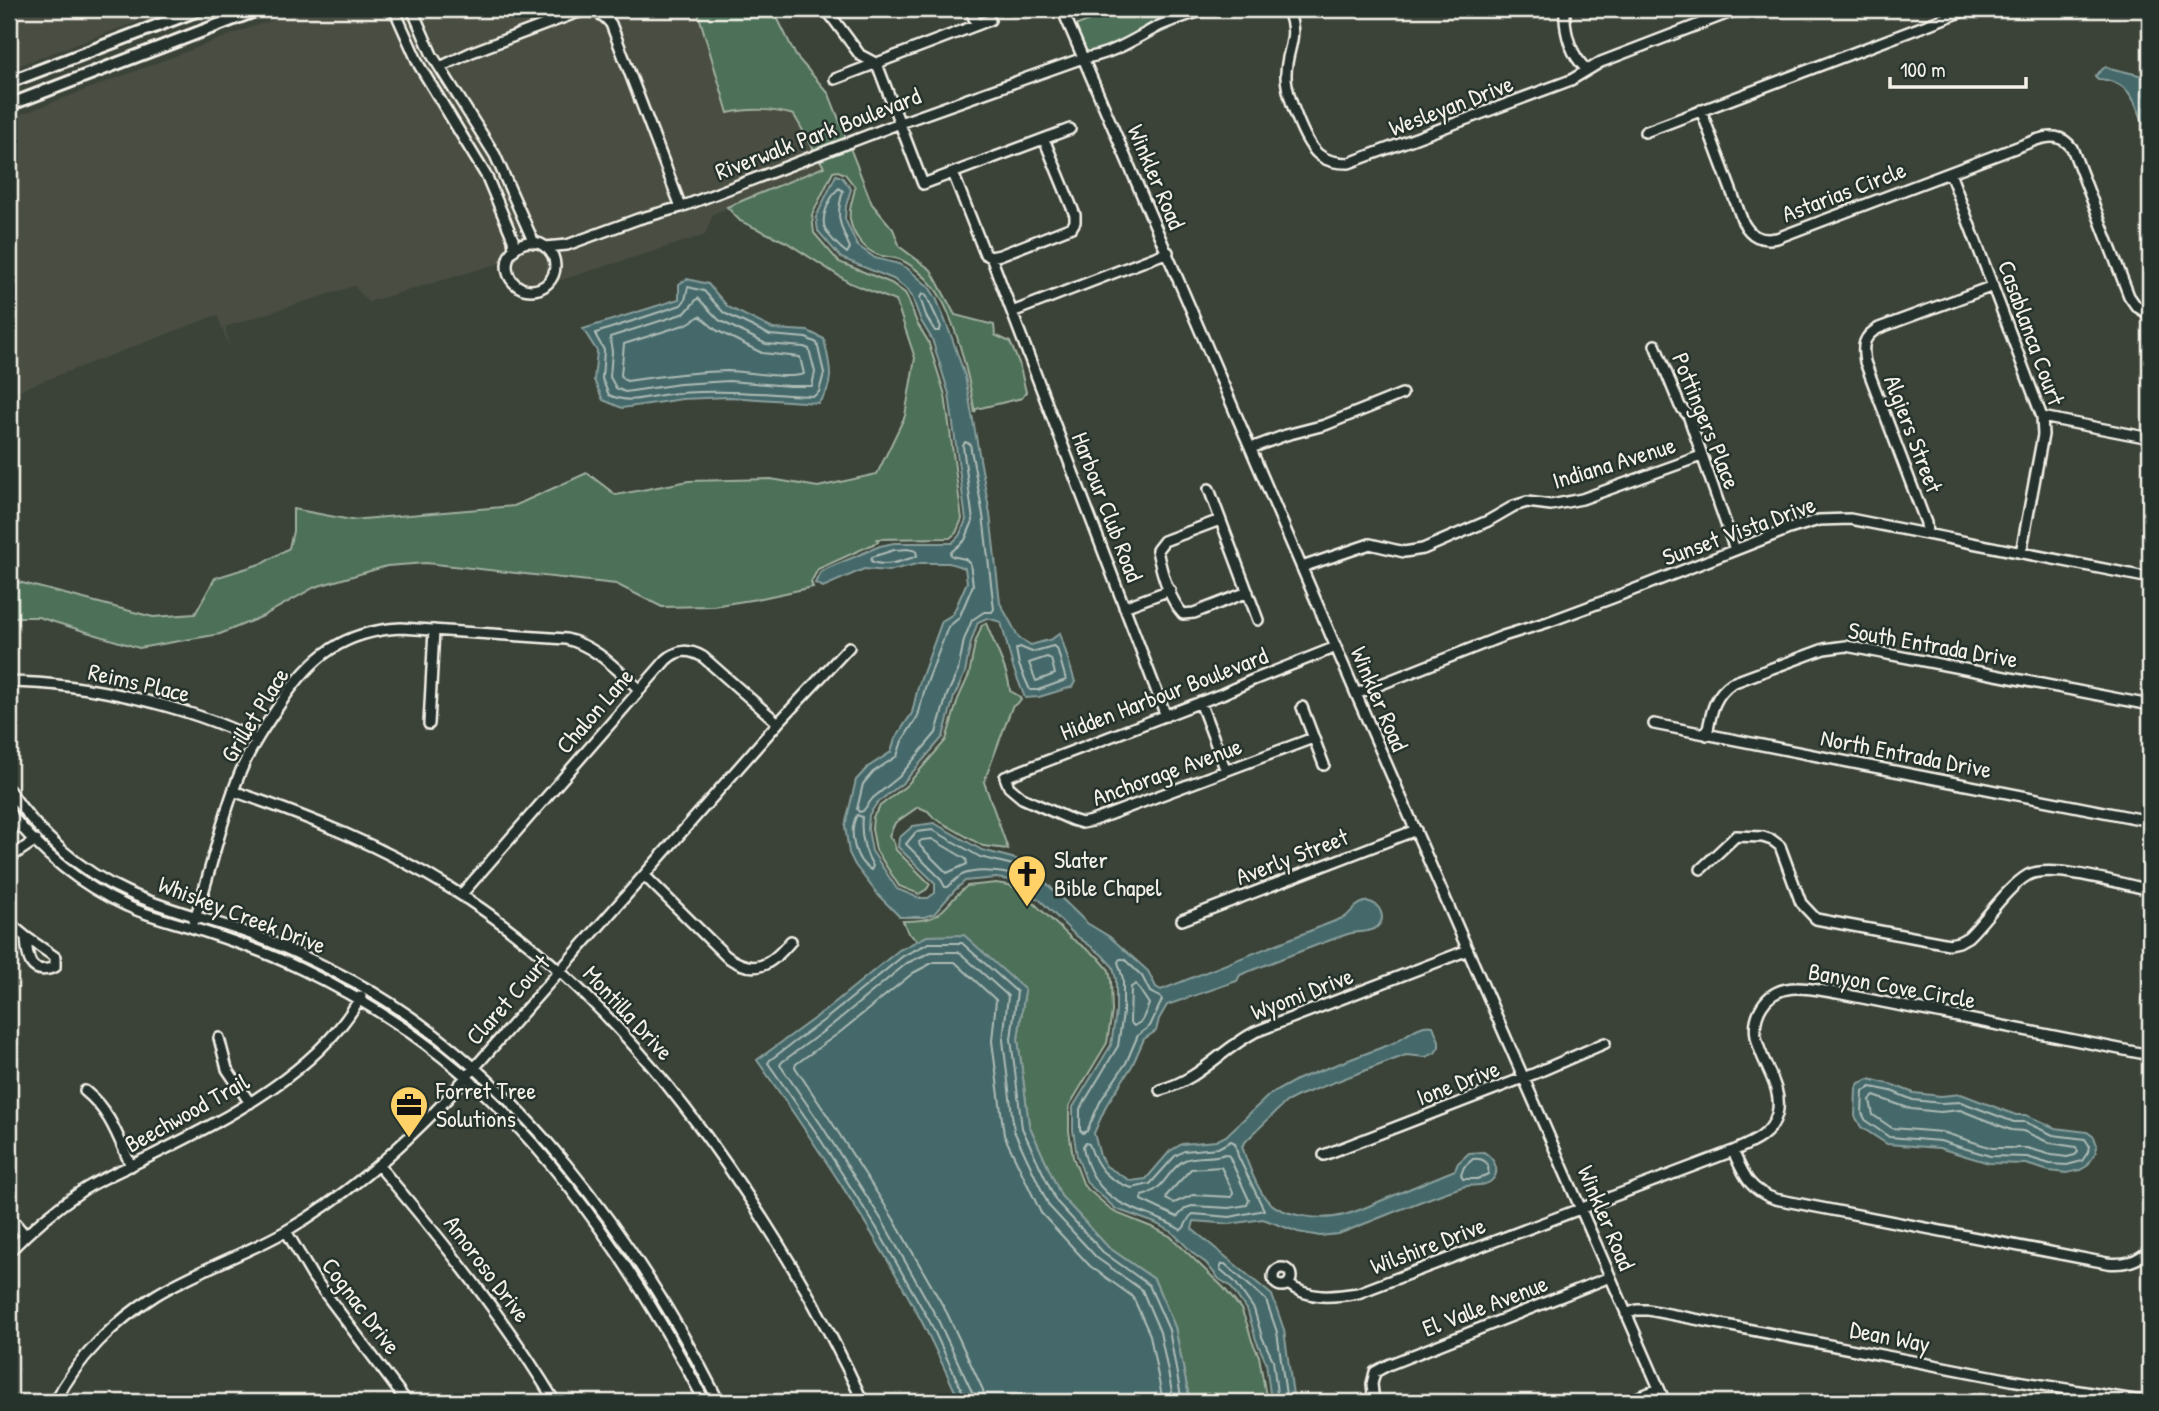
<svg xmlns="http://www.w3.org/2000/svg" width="2159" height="1411" viewBox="0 0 2159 1411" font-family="'Patrick Hand',sans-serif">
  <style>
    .built { fill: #4a4e42 }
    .green { fill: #4e6f59; stroke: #a1b0a0; stroke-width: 2 }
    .water { fill: #44696a; stroke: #8a9f9c; stroke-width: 2 }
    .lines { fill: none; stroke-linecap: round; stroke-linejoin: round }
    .shore { stroke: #aebbb6; stroke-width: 2 }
    .minor-casing { stroke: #f4f1e8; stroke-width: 14 }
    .major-casing { stroke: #f4f1e8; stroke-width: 16 }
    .minor { stroke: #26332d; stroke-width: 9 }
    .major { stroke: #26332d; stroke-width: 10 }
    .labels { text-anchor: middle; stroke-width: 5; stroke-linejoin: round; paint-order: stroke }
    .street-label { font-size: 24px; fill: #f4f1e8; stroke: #26332d }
    .poi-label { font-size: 24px; fill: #f4f1e8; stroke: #26332d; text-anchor: start }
  </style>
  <rect width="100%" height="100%" fill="#3b4339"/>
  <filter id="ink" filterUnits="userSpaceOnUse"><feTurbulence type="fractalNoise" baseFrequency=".0143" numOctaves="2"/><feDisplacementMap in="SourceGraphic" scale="14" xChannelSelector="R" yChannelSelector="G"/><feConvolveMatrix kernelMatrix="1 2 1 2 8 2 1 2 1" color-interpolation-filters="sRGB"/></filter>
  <g filter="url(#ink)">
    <!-- built -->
    <path class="built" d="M9,9h163l-163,60z
      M309,9h388l31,104 17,-3 23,-1 26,6 30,52 -111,47 -8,21 -182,57 -19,-30 -136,40 -14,-16 -129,41 5,21 -13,-33 -208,79v-275l240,-91z"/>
    <!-- green -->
    <path class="green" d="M697,9h76l23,47 33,38 43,110 21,25 7,18 31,23 24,45 39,10 1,10 15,7 9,21 7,29 -4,6 -46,11 -1,4c-6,-36 -20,-99 -42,-127 -8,-10 -22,-22 -34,-27 -6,-2 -14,-2 -21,-4 -14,-5 -26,-21 -28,-36 -2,-11 4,-22 5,-32l-10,-13 -7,-3 -5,1 -21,43 2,18 25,29 52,21 14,10 3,6 9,24 11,18 17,54 17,124 -6,14 -6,5 -73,1 1,3 -60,27 -7,13 2,5 -56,12 -44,7 -51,1 -46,-23 -190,-21 -39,3 -72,21 -54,30 -41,17 -81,14 -101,-31h-29v-37h2l142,37 42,-3 20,-36 48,-15 26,-15 4,-17v-22l58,11 163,-14 73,-33 29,22 73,-14 82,-2 47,8 59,-13 28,-58 10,-58 -19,-57 -46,-18 -64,-41 -46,-21 -13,-14 97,-40 -30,-52c-23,-6 -42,-7 -66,-2z
      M1117,9h98l-124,54 -16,-37z
      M986,623c7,19 23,49 24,68l9,5 2,4 -9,7 -28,75 24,67 -25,-3 -49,-28 -6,-7 -10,-4 -23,16 -6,13 5,7 2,7 34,34 -3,5 -8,5 -20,-8 -23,-36 -4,-21 1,-12 7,-11 27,-21 39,-45 12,-41 11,-24 6,-32 7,-18z
      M996,883l13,2 11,5 51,48 27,19 11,13 2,10 1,32 -5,31 -38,63v25l4,26 11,29 30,26 40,16 16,8 54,52 17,21 6,15 5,17 7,15 8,46h-77l-15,-75 -21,-48 -46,-32 -47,-51 -32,-71 -11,-86 7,-49 -97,-54 -10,5 -10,-8 -5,-12c43,0 35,-11 64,-35z"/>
    <!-- water -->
    <path class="water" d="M2105,67l34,8 11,4v60c-13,-29 -15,-58 -52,-60l-3,-3z
      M836,175l6,2 9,12 -5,17 -1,13 12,26 18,13 24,6 8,4 22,19 7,11 16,40 13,38 25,138 10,89 19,35 12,7 21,-6 8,-6 15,49 -3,5 -33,10 -14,1 -12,-31 -12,-45 -14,-4 -9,4 -7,20 -6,31 -11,24 -11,40 -39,45 -27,21 -8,12 -1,14 4,22 25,38 22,9h9l7,-5v-10l-37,-36 1,-9 14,-12 21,-3 48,27 34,9 16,8 21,23 34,33 23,14 38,34 8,16 5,3 184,-73c6,-4 10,-12 17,-14 13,-6 26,12 17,22 -6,8 -22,6 -31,9 -36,12 -72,27 -108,41l-3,6 -70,24 -8,14 -3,12 -12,8 -12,27 -25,38 -13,29 6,23 6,10 25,15 15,-2 24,-28 12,-7 34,-3 10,-5 43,-41 29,-16 93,-35c14,-6 27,-21 42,-18l6,15v6l-4,6 -9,4 -20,-2 -108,41 -12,6 -39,38 -5,6c4,14 15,43 25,54 16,17 56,21 77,15 16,-4 31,-12 46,-18 21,-9 43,-18 65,-27l3,-7 11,-10 15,-1c9,6 17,18 9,27 -7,9 -22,5 -31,8 -42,13 -83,32 -124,47l-18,2 -22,-4 -35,-13 -33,5 -36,-3 -2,8 80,66 12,35 10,72h-23l-5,-40 -10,-22 -8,-28 -18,-26 -11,-7 -13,-16 -11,-8 -23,-23 -17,-9 -39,-14 -29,-26 -10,-27 -4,-26v-23l38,-62 5,-33v-32l-3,-13 -12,-13 -27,-20 -33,-33 -13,-8 -5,-7 -13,-6 -14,-2 -31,3 -11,10 -20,23 -10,3h-24l-21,-21 -24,-31 -6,-12 -4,-27 11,-46 12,-13 23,-15 4,-13 17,-26 6,-26 24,-66 11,-7 14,-32 -2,-14 -16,-5h-28l-33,8 -24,-2 -41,18 -8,-4 5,-10 8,-5 52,-22 14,-3h58l7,-7 7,-16 -17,-126 -17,-55 -11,-18 -9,-24 -4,-7 -15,-11 -52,-21 -23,-27 -2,-14z
      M687,279l21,5 20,23 45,22 35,2 16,8c5,23 13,46 -6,64l-89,-6 -47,2 -60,9 -19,-8 -9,-20 3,-29 -14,-22 96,-30v-15z
      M964,935l61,55 -7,49 11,86 32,71 47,51 46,32 21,48 15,75h-230c-12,-26 -24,-52 -37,-78 -48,-92 -107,-179 -166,-264l66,-48 76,-62 28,-14z
      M1869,1079l24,6 21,8 27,3 20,-2 55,21h10l29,13 32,4 7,5 3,8 -2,9 -8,12 -7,4 -13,3 -18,-2 -23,-7 -37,-1 -50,-15 -52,-4 -26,-17 -6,-11 1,-28 3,-5z"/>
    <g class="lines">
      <!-- shore -->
      <path class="shore" d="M839,188l4,3c-8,27 -3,33 7,57l-3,5c-7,-5 -19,-17 -22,-25 -5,-11 6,-33 14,-40z
        M688,287l16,4 20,22 46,22 36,3 11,5 7,30 -5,19 -5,4c-51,-2 -101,-8 -152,-1 -21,3 -33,9 -53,0l-7,-16 2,-29 -8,-14v-3l85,-28 4,-5z
        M922,294l4,1 15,32 -2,4h-4l-8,-13 -7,-20z
        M698,298l21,22 47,24 38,3 5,2 6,23 -3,14h-23l-60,-5 -49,3 -55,8 -9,-4 -6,-11 2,-25 -2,-15 75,-24z
        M700,316l16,14 46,23 38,4 4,17c-18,6 -57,-3 -77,-3 -34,1 -67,5 -100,10l-4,-2 -2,-4 3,-31 63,-20z
        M965,442l5,2 13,71 11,94 -2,3h-8l-12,8 -8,20 -6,31 -11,24 -11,38 -37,44 -26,21 -10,13 -4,1 -2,-3 6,-25 10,-12 24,-16 5,-15 16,-25 7,-28 23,-61 11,-9 14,-33 -3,-22 -5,-4 -13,-3 -2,-3 15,-13 8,-19 -10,-75z
        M908,549l8,2 1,5c-14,5 -33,12 -46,5l1,-4 22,-7z
        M1053,646l4,2 9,32 -28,10h-8l-11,-25 -3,-16 4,-2 12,5z
        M1047,657l4,2 4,15 -19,7 -7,-18z
        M857,815l5,2c-2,19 2,34 11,49l-2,4c-17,-9 -23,-39 -14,-55z
        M933,830l47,27 33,8 15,8 1,5 -4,1c-16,-7 -47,-11 -63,-4 -5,3 -10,8 -14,12h-3l-5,-9 -34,-34 10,-12z
        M922,840l10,-1 34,20 1,5 -20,9 -27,-27 -1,-4z
        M1120,959h4l18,17 8,16 10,5 2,3 -12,26 -12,9 -12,28 -25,37 -14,31 -4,2 -3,-3v-21l38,-63 5,-33v-34l-5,-17z
        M1136,984l13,20 -7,17 -8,5 -4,-4 1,-35z
        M1871,1087l20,4 22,9 28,3 20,-1 53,20h11l28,13 32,4 4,6 -1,7 -6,9 -15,4 -17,-1 -23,-7 -37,-1 -50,-15 -51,-4 -23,-16 -4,-8 1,-22z
        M1874,1096l37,13 29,3 20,-2 51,20 12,1 27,12 26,4 2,5 -3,3 -8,2 -15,-2 -25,-7h-35l-50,-16 -50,-4 -19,-13 -3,-15z
        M1231,1141l4,2 3,13 26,54 -34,7 -37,-3c-7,4 -6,13 -12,16 -20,-13 -40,-16 -60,-27 -21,-11 -35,-33 -38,-57l2,-3 4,1c8,24 18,36 43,44l18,-4 25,-28 9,-5 34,-3z
        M1225,1154l4,2 20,44 -2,5 -18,3 -37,-2 -6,2 -9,9 -36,-17 1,-4c24,-6 25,-27 43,-36 12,-5 27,-1 40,-6z
        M1473,1159c11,-1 17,4 15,15l-11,5h-14l-2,-4 3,-8z
        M1221,1167l12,25 -1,5 -39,-2 -19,8 -8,-4 1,-4 24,-26z
        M966,1402l-1,-5 -35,-75 -54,-95 -61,-96 -47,-68 2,-3 57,-42 76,-62 26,-13h33l55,49 -6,47 11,89 34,73 47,51 46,33 20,45 13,72
        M974,1402l-1,-8 -36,-76 -54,-96 -61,-96 -42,-61 2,-3 50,-37 75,-62 24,-11h28l49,44 -5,44 11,91 35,75 48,52 45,32 18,42 14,70
        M985,1402l-2,-12 -36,-77 -54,-95 -62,-97 -36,-54 1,-3 43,-31 74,-60 21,-11h21l41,38 -4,41 12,94 37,78 49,53 43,31 17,38 13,67
        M1278,1402l-5,-42 -11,-23 -8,-28 -19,-27 -15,-13 2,-5h3l41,36 11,32 10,70"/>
      <defs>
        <path id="minor" d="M394,9l25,56 68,112 26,62 1,11
          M412,9l20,46 63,100 39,88
          M826,9l34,46 17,9 46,120 147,-55
          M970,9l7,16
          M1062,9l294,685 309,708
          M1287,9c13,29 0,37 -1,64 -1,19 18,69 32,81 9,8 20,9 31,9l222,-83 30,-18 138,-53
          M1565,9c-1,23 5,44 21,60
          M440,67l32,-15 101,-38c17,-5 27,-4 38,10l70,183
          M835,79l155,-59
          M1701,110l42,112c8,15 18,19 34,16l259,-98c15,-5 26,-5 36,8l57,148 7,10 14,9
          M1645,132l324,-123
          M953,173l32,81 6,3 9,-2 72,-28 3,-5v-7l-31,-76
          M1950,173l92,244 1,18 -22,118
          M507 266a24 24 0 1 1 48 0a24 24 0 1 1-48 0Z
          M545,247l22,-2 71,-26 43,-12 219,-84 183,-65c27,-2 53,-20 76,-32 15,-7 31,-11 47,-17
          M991,257l175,459
          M1012,312l156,-60
          M1655,345l25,61 8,9 47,135
          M2042,417l108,21
          M1251,448l35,-13 39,-10 77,-31
          M1209,489l49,131
          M1220,520l-56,21 -7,9c4,20 12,49 26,64l11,-1 54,-21
          M1927,534l-1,-11 -61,-161c-3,-16 -2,-26 14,-34l114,-42
          M1302,567l68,-23 34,8 19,-3 65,-28 26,-15 13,-4 24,3 31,-6 119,-43
          M1124,607l46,-17
          M9,682c78,1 177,23 247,58
          M1356,694l147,-58 45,-14 67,-25 174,-68 30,-9 31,-1 300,59
          M1200,702l26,69
          M1302,707l22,58
          M429,724l5,-94
          M1654,724l496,97
          M1707,735c4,-21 6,-39 25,-52l92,-34 22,-3 304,59
          M1313,738l-221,83 -10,2 -10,-3 -50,-22 -13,-11 -4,-10 217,-83 31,-14 83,-33
          M9,790c29,43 70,81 118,102 37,17 77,26 115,39 39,13 75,31 111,50 162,88 284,260 366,421
          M233,791c76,26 149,55 217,97 114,71 203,170 279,280 51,74 97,152 134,234
          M9,812c32,41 71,73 118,94 21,10 44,15 66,22 37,12 73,24 108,41 67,32 130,74 183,124 92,87 163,198 221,309
          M9,858l27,-18
          M1701,869l35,-33 27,1 9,3 8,6 21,57 15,16 133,25 10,-2 9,-5c18,-17 39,-50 60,-62 23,-12 95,9 122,15
          M645,876l81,80c29,21 45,9 65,-15
          M461,895l205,-235c12,-11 23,-11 37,-3l75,66
          M1182,920l234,-90
          M194,921c17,-48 26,-100 46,-148 10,-25 25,-47 40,-69 31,-47 63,-73 121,-76l165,11c30,7 51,31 74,51
          M9,923l17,14
          M26,937l29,20v10c-26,10 -28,-10 -29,-30z
          M219,1038l8,31 23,34
          M1160,1090c41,-11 59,-39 95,-58l213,-82
          M85,1091c25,20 33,46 46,75
          M1733,1151c11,24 15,38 42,48l332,64c17,2 31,-1 43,-14
          M1324,1155l212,-82 69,-30
          M379,1166c64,75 125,151 176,236
          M9,1216l16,19
          M286,1231l27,46 94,125
          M9,1252c22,-23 47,-44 74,-62 22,-14 48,-24 72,-36 74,-37 165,-83 206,-158
          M1273 1277a9 9 0 1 1 18 0a9 9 0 1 1-18 0Z
          M1288,1284c21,16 45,13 70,9l375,-142c19,-8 38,-15 44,-37 10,-36 -39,-70 -15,-108 17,-27 49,-17 75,-13l313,62
          M1626,1314l11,-4h11l363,70 136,22
          M55,1402c22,-44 60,-81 101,-107 41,-25 88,-40 130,-64 60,-35 112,-80 160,-131l332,-377 71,-76
          M1374,1402l-2,-18 3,-12 13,-7 222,-88
          M1626,1402l33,-13"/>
        <path id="major" d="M9,82l192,-73
          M9,105l251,-96"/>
      </defs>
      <!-- minor casing -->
      <use href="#minor" class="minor-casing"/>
      <!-- major casing -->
      <use href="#major" class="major-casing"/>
      <!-- minor -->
      <use href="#minor" class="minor"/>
      <!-- major -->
      <use href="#major" class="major"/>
    </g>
  </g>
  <!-- icons -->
  <defs>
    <symbol id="church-pin" viewBox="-11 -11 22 30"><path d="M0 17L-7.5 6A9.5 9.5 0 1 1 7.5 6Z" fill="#ffd166" stroke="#26332d"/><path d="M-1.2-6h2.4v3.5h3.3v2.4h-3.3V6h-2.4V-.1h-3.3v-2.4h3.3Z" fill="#111"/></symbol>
    <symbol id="office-pin" viewBox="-11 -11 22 30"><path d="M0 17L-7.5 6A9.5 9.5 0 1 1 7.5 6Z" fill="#ffd166" stroke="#26332d"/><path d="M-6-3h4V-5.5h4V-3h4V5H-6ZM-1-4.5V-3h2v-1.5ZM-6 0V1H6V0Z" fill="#111"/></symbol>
  </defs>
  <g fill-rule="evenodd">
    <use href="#church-pin" x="1005" y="852" width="44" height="60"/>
    <use href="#office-pin" x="387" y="1083" width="44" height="60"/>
  </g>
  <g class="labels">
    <!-- street labels -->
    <g class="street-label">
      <text transform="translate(1451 106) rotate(-21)" y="8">Wesleyan Drive</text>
      <text transform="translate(818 134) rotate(-21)" y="8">Riverwalk Park Boulevard</text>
      <text transform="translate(1156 177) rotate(67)" y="8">Winkler Road</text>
      <text transform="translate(1844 192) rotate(-21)" y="8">Astarias Circle</text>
      <text transform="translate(2031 333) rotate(70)" y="8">Casablanca Court</text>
      <text transform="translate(1706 421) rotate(68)" y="8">Pottingers Place</text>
      <text transform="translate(1913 434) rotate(69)" y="8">Algiers Street</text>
      <text transform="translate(1614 463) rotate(-17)" y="8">Indiana Avenue</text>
      <text transform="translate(1107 507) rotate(69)" y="8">Harbour Club Road</text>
      <text transform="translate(1739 531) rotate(-20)" y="8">Sunset Vista Drive</text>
      <text transform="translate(1933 645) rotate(10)" y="8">South Entrada Drive</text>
      <text transform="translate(139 683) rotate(13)" y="8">Reims Place</text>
      <text transform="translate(1164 694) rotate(-21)" y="8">Hidden Harbour Boulevard</text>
      <text transform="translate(1379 699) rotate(67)" y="8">Winkler Road</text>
      <text transform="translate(595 711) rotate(-49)" y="8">Chalon Lane</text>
      <text transform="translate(255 715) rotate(-58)" y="8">Grillet Place</text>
      <text transform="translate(1906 754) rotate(11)" y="8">North Entrada Drive</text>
      <text transform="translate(1167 772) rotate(-20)" y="8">Anchorage Avenue</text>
      <text transform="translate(1292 857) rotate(-21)" y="8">Averly Street</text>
      <text transform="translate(242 915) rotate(21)" y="8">Whiskey Creek Drive</text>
      <text transform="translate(1892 986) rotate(10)" y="8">Banyon Cove Circle</text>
      <text transform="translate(1302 994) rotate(-21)" y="8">Wyomi Drive</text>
      <text transform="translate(508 1000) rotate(-48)" y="8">Claret Court</text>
      <text transform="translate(628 1013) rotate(47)" y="8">Montilla Drive</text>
      <text transform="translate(1458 1083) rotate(-21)" y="8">Ione Drive</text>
      <text transform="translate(187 1113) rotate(-29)" y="8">Beechwood Trail</text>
      <text transform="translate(1606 1218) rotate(67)" y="8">Winkler Road</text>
      <text transform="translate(1428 1246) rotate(-21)" y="8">Wilshire Drive</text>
      <text transform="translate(487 1269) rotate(53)" y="8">Amoroso Drive</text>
      <text transform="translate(361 1306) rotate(53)" y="8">Cognac Drive</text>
      <text transform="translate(1485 1306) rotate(-21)" y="8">El Valle Avenue</text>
      <text transform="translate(1890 1337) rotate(11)" y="8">Dean Way</text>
    </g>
    <!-- poi labels -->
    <g class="poi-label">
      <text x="1054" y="868">Slater<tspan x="1054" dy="28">Bible Chapel</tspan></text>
      <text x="436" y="1099">Forret Tree<tspan x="436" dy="28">Solutions</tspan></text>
    </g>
  </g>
  <!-- margin -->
  <rect width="2159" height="1411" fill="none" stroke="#26332d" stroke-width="35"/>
  <rect x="18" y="18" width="2124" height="1376" fill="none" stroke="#f4f1e8" stroke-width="2.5" filter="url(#ink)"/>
  <!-- scale -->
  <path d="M1890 77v10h136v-10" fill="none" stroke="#f4f1e8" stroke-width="3.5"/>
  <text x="1900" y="77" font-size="21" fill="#f4f1e8" stroke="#26332d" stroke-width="5" paint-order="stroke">100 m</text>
</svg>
